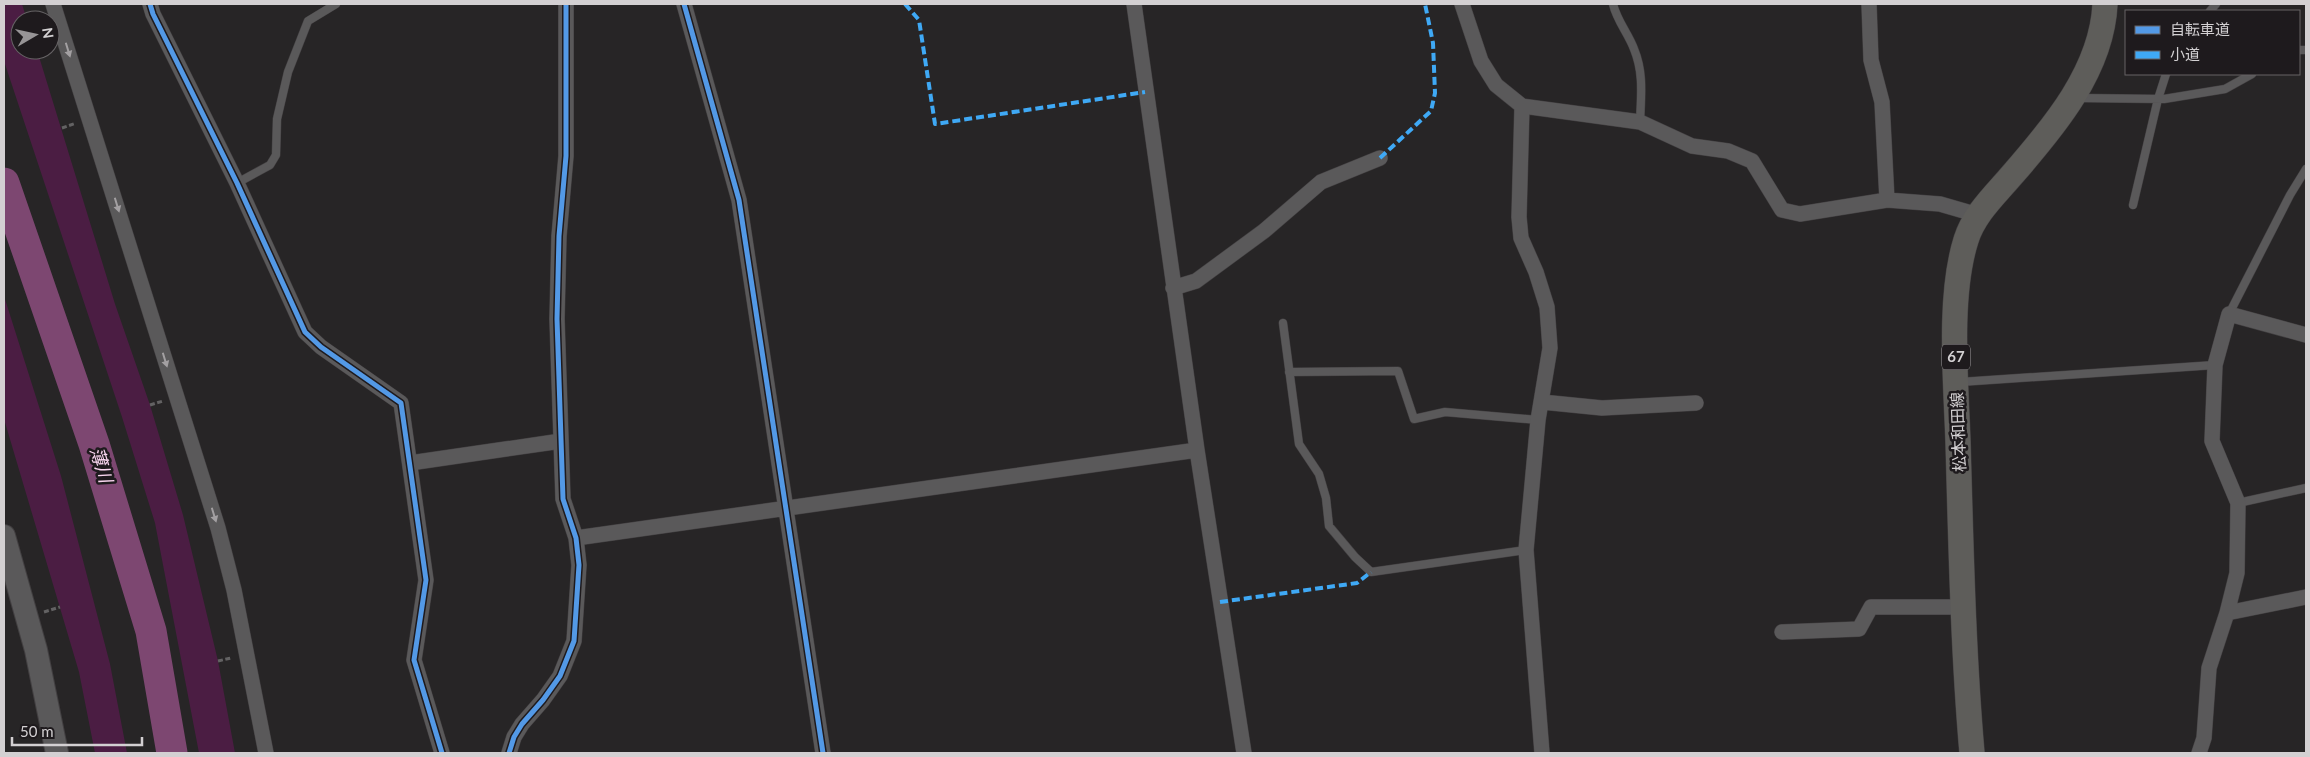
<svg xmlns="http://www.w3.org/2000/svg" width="2310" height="757" viewBox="0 0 2310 757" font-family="Lato,'Noto Sans JP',sans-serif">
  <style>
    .green { fill: #4b1d43 }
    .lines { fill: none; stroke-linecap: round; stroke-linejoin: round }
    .river { stroke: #7d4771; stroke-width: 31 }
    .lane-casing { stroke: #434042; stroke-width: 9 }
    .street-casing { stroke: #434042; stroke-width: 16 }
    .secondary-casing { stroke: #434042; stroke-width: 24 }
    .primary-casing { stroke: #434042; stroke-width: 26 }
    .path { stroke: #636263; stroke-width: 3; stroke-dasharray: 5 2.5; stroke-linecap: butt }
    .lane { stroke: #5a595a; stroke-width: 8 }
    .street { stroke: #5a595a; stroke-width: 15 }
    .secondary { stroke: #5a595a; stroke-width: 22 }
    .primary { stroke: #5e5d5a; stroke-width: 25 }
    .quiet { stroke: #3fa9f5; stroke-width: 4; stroke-dasharray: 8 4; stroke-linecap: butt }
    .cycleway-casing { stroke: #1e1a1d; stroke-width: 8 }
    .cycleway { stroke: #5399e6; stroke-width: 5 }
    .oneway { fill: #a3a0a2 }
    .labels { text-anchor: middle; stroke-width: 5; stroke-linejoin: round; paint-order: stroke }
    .shield { fill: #1e1a1d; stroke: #9d999c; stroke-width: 1 }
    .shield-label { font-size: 15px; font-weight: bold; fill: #d3d0d2 }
    .street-label { font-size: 16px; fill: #d3d0d2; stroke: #1e1a1d }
    .water-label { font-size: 18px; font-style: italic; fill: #fad6f0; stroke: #1e1a1d }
  </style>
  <rect width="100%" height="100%" fill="#272526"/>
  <!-- green -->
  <path class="green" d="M4,4h18l5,16h-7v30h17l78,254 35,101 33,110 35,146 17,92h-36l-44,-230 -33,-106 -118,-356z
    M4,296l57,180 49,188 17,89h-32l-16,-81 -75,-253z"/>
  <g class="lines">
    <!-- river -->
    <path class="river" d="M4,183l90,261 57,187 21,122"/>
    <defs>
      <path id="lane" d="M1613,4c4,17 15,29 21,45 10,24 7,47 6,73
        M2210,11l6,-7
        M2299,50h7
        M2078,98l86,1 61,-10 27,-15
        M237,183l33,-18 6,-10 1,-36 11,-47 20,-51 28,-17
        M2133,205l25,-106 8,-25
        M2229,314l61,-119 16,-26
        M1283,323l16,121 20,30 7,24 3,28 26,31 16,15 155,-22
        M1289,372l109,-1 16,48 31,-7 93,8
        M1960,382l255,-17
        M2238,503l68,-15"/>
      <path id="street" d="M53,4l165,524 16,62 32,163
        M150,4l3,10 84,169 68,149 16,15 80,56 25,177 -12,80 28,93
        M684,4l55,196 84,553
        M1134,4l63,446 47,303
        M1462,4l19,57 15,24 26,21 118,16 52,24 36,5 24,10 30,49 18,4 87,-14 53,4 38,11
        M1869,4l2,56 11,42 5,98
        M1522,106l-3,111 2,21 15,34 11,35 3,41 -12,72 -12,130 16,203
        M1173,288l23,-7 68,-50 57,-49 59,-24
        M1542,402l60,6 94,-5
        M410,463l151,-22
        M576,538l621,-88
        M2227,613l79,-16
        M1782,632l77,-3 12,-22h93
        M509,753l5,-16 8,-13 21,-24 17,-24 14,-35 5,-76 -3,-27 -13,-39 -6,-180 2,-83 7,-80v-152
        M2199,753l5,-15 5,-70 18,-55 10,-40 1,-70 -26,-62 3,-76 14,-51 77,21"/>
      <path id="secondary" d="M4,536l32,114 21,103"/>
      <path id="primary" d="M1972,753c-9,-103 -11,-207 -14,-311 -2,-60 -10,-145 8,-202 8,-26 29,-45 46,-65 42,-48 90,-105 93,-171"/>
    </defs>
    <!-- lane casing -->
    <use href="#lane" class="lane-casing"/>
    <!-- street casing -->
    <use href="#street" class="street-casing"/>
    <!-- secondary casing -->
    <use href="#secondary" class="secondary-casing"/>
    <!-- primary casing -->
    <use href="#primary" class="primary-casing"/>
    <!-- path -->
    <path class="path" d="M62,128l14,-5
      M150,405l13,-4
      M44,612l16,-5
      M218,661l13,-3"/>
    <!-- lane -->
    <use href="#lane" class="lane"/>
    <!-- street -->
    <use href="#street" class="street"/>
    <!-- secondary -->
    <use href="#secondary" class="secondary"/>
    <!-- primary -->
    <use href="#primary" class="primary"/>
    <!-- quiet -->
    <path class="quiet" d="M905,4l14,16 16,104 210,-32
      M1380,158l51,-47 4,-18 -2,-50 -8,-39
      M1220,602l137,-19 14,-11"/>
    <defs>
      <path id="cycleway" d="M150,4l3,10 84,169 68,149 16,15 80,56 25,177 -12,80 28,93
        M684,4l55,196 84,553
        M509,753l5,-16 8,-13 21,-24 17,-24 14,-35 5,-76 -3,-27 -13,-39 -6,-180 2,-83 7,-80v-152"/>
    </defs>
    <!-- cycleway casing -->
    <use href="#cycleway" class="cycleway-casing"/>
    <!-- cycleway -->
    <use href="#cycleway" class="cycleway"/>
  </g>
  <!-- one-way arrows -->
  <defs><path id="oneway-solid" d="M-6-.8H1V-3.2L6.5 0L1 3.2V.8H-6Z" transform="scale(1.25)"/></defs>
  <g class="oneway">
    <use href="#oneway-solid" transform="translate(68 50) rotate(73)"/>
    <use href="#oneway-solid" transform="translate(117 205) rotate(73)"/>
    <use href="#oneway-solid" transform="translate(165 360) rotate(73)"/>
    <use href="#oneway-solid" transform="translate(214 515) rotate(73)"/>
  </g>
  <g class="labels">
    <!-- shield labels -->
    <rect class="shield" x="1942" y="344.5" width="28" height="25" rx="4"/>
    <g class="shield-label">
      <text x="1956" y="362">67</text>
    </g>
    <!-- street labels -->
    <g class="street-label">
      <text transform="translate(1958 432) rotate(-92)" y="6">松本和田線</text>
    </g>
    <!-- water labels -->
    <g class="water-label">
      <text transform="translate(101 465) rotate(73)" y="6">薄川</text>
    </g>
  </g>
  <!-- border -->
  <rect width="2310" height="757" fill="none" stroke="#d3d0d2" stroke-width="10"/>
  <!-- legend -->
  <rect x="2125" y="10" width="175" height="65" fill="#1e1a1d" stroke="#666365"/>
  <rect x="2135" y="26" width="25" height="8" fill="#5399e6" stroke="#666365"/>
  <text x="2170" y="35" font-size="15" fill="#d3d0d2">自転車道</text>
  <rect x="2135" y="51" width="25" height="8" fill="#3fa9f5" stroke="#666365"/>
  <text x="2170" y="60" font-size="15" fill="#d3d0d2">小道</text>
  <!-- north arrow -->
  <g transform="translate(35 35) rotate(81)"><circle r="24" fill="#1e1a1d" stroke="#666365"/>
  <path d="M0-4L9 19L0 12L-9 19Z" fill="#979496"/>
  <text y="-8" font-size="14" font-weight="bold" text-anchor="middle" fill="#d3d0d2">N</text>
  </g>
  <!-- scale -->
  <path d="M12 737v8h130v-8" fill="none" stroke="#d3d0d2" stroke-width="2.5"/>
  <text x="20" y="737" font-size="15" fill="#d3d0d2" stroke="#1e1a1d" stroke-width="4" paint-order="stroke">50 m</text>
</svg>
